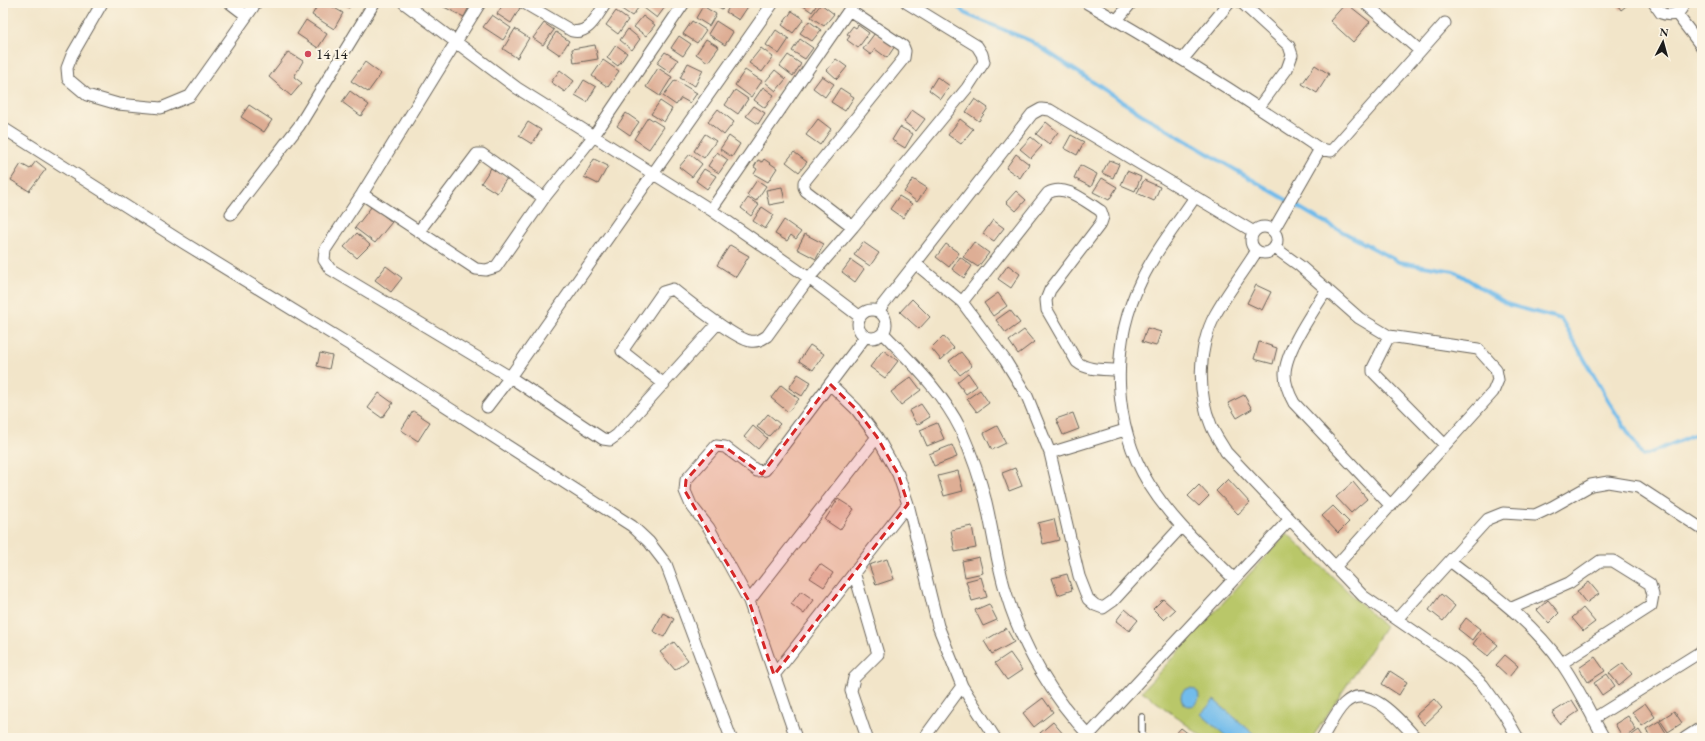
<svg xmlns="http://www.w3.org/2000/svg" width="1705" height="741" viewBox="0 0 1705 741" font-family="'EB Garamond',serif">
  <style>
    .green { fill: #b9c769; stroke: #6a7242 }
    .water { fill: #72bceb; stroke: #476c84 }
    .lines { fill: none; stroke-linecap: round; stroke-linejoin: round }
    .stream { stroke: #72bceb; stroke-width: 4 }
    .building { fill: #deae95 }
    .lane-casing { stroke: #676259; stroke-width: 8 }
    .street-casing { stroke: #676259; stroke-width: 13 }
    .lane { stroke: #fff; stroke-width: 5.5 }
    .street { stroke: #fff; stroke-width: 11 }
    .marked { fill: #d62828; fill-opacity: 0.2; stroke: #d62828; stroke-width: 3; stroke-dasharray: 8 5; stroke-linejoin: round }
    .poi-dot { fill: #d1495b; stroke: #fcf5e5; stroke-width: 1.5 }
    .labels { text-anchor: middle; stroke-width: 4; stroke-linejoin: round; paint-order: stroke }
    .poi-label { font-size: 15px; fill: #1c1c1c; stroke: #fcf5e5; text-anchor: start }
  </style>
  <rect width="100%" height="100%" fill="#fcf5e5"/>
  <filter id="ink" filterUnits="userSpaceOnUse"><feTurbulence type="fractalNoise" baseFrequency=".025" numOctaves="2"/><feDisplacementMap in="SourceGraphic" scale="8" xChannelSelector="R" yChannelSelector="G"/><feConvolveMatrix kernelMatrix="1 2 1 2 8 2 1 2 1" color-interpolation-filters="sRGB"/></filter>
  <filter id="wash" filterUnits="userSpaceOnUse"><feTurbulence type="fractalNoise" baseFrequency=".012" numOctaves="4" result="noise"/><feDisplacementMap in="SourceGraphic" scale="16" xChannelSelector="R" yChannelSelector="G"/><feGaussianBlur stdDeviation="0.9" result="paint"/><feColorMatrix in="noise" values="0 0 0 0 0 0 0 0 0 0 0 0 0 0 0 0 0 1.4 0 .05"/><feComposite in="paint" operator="in"/></filter>
  <g filter="url(#wash)">
    <rect width="100%" height="100%" fill="#f2e5c9"/>
    <!-- green -->
    <path class="green" d="M1287,533l98,94 -73,111h-108l-62,-47z"/>
    <!-- water -->
    <path class="water" d="M1181 697a9 9 0 1 1 18 0a9 9 0 1 1-18 0Z
      M1214,700l40,34 -4,4h-22l-27,-24z"/>
    <g class="lines">
      <!-- stream -->
      <path class="stream" d="M952,3l16,12 63,26 110,73 176,104 82,44 55,9 55,34 52,14 48,83 34,54 53,-22 6,3"/>
    </g>
    <g id="blocks">
      <!-- building -->
      <path class="building" d="M319,3h7l17,10 -9,16 -22,-14z
        M340,3h12l-3,5z
        M441,3h30l-7,14 -24,-12z
        M504,3h8l8,5 -9,15 -14,-9z
        M624,3h18l-10,13 -12,-8z
        M648,3h12l5,4 -8,11 -13,-10z
        M712,3h14l-4,6z
        M732,3h15l2,2 -10,15 -13,-8z
        M799,3h19l-6,9z
        M1346,3l24,19 -17,20 -23,-21z
        M1616,3h14l-9,7z
        M821,4l13,10 -10,12 -13,-9z
        M703,6l13,8 -7,12 -13,-8z
        M616,11l12,9 -10,14 -12,-9z
        M792,11l12,8 -11,14 -11,-8z
        M492,15l19,13 -8,12 -20,-13z
        M643,16l12,9 -9,11 -12,-9z
        M306,20l21,14 -9,14 -21,-14z
        M692,21l14,9 -9,13 -14,-9z
        M716,21l17,11 -8,13 -17,-11z
        M809,21l12,9 -9,11 -12,-8z
        M544,23l10,7 -11,15 -10,-7z
        M858,25l11,8 -11,15 -11,-8 3,-4 -3,-2 6,-8 3,2z
        M515,29l14,9 -12,20 -14,-9z
        M628,29l12,10 -8,11 -12,-10z
        M776,30l13,9 -10,15 -13,-9z
        M556,32l13,9 -9,14 -13,-9z
        M875,33l20,13 -8,12 -12,-9 -4,6 -8,-6z
        M679,36l12,8 -8,12 -12,-8z
        M706,39l13,8 -11,15 -12,-8z
        M800,39l13,9 -8,11 -13,-8z
        M595,45l3,14 -24,4 -2,-14z
        M616,45l11,8 -9,13 -11,-8z
        M761,48l12,9 -11,15 -13,-9z
        M288,52l15,9 -9,16 8,6 -11,13 -22,-19z
        M665,52l13,8 -8,12 -13,-9z
        M788,55l13,9 -8,12 -13,-10z
        M836,59l11,8 -10,12 -10,-9z
        M603,60l16,11 -11,16 -16,-11z
        M365,62l16,12 -13,18 -17,-11z
        M688,63l15,7 -8,16 -15,-8z
        M1315,65l14,9 -12,19 -15,-9z
        M658,68l14,9 -12,19 -14,-9z
        M560,70l14,11 -9,11 -14,-10z
        M745,70l17,11 -11,16 -16,-12z
        M775,70l11,9 -10,12 -11,-9z
        M822,76l12,8 -9,13 -12,-9z
        M937,77l13,9 -9,13 -12,-9z
        M584,80l12,7 -9,15 -12,-7z
        M675,80l22,13 -7,10 -9,-5 -5,7 -13,-9z
        M763,87l11,8 -9,13 -11,-8z
        M840,88l14,9 -9,14 -14,-9z
        M735,90l13,9 -10,15 -13,-9z
        M350,91l19,14 -8,11 -19,-14z
        M975,99l13,9 -9,13 -13,-9z
        M660,101l12,8 -8,13 -13,-8z
        M249,105l23,15 -8,12 -23,-15z
        M754,106l11,7 -7,11 -12,-8z
        M718,109l16,13 -10,13 -16,-13z
        M912,110l13,9 -9,12 -12,-9z
        M626,113l13,9 -9,13 -13,-9z
        M648,117l16,10 -15,22 -15,-10z
        M818,119l13,10 -11,16 -14,-10z
        M960,119l13,10 -12,15 -13,-9z
        M528,122l13,8 -9,14 -13,-8z
        M1046,122l12,10 -9,12 -13,-10z
        M900,127l13,7 -8,14 -13,-8z
        M705,134l11,7 -12,17 -10,-7z
        M1071,135l13,7 -7,13 -13,-7z
        M729,136l11,8 -8,13 -12,-8z
        M1031,137l11,9 -11,12 -11,-9z
        M717,152l11,8 -9,13 -11,-7z
        M794,152l13,10 -8,10 -13,-10z
        M690,154l12,10 -10,13 -13,-10z
        M1016,154l13,10 -9,14 -14,-10z
        M594,159l14,7 -10,18 -14,-7z
        M764,159l13,9 -9,14 -14,-8 3,-5 -3,-2 4,-7 4,2z
        M1109,160l10,4 -6,14 -11,-5z
        M36,161l10,8 -17,22 -18,-11 10,-16 9,5z
        M1080,165l17,9 -6,13 -17,-9z
        M491,168l16,10 -10,15 -16,-10z
        M704,169l12,7 -9,13 -11,-8z
        M1127,171l14,6 -6,14 -14,-6z
        M1102,178l15,9 -8,13 -16,-8z
        M913,179l14,9 -10,14 -13,-10z
        M757,180l9,6 -10,15 -9,-6z
        M1144,180l16,7 -6,14 -17,-8z
        M782,187l3,15 -16,3 -3,-15z
        M1016,191l10,9 -10,11 -10,-9z
        M899,196l13,8 -9,14 -13,-9z
        M748,198l11,7 -8,11 -10,-8z
        M372,206l20,16 -17,21 -20,-15z
        M762,207l12,8 -9,14 -12,-8z
        M784,220l17,12 -5,7 -5,-4 -4,6 -12,-7z
        M993,220l11,8 -10,13 -11,-7z
        M357,233l13,12 -13,13 -13,-11z
        M805,234l19,10 -8,15 -19,-10z
        M863,242l16,11 -9,13 -16,-11z
        M974,242l15,11 -11,14 -15,-10z
        M946,244l13,9 -10,14 -13,-10z
        M730,245l19,11 -13,21 -19,-12z
        M960,257l12,9 -8,12 -12,-9z
        M851,260l13,9 -9,13 -13,-10z
        M1008,265l12,9 -9,14 -13,-9z
        M386,266l16,12 -11,14 -16,-12z
        M1256,285l15,7 -9,18 -15,-7z
        M998,293l9,13 -14,10 -9,-13z
        M912,299l18,18 -11,12 -19,-17z
        M1010,310l10,13 -14,10 -10,-13z
        M1147,328l14,4 -5,14 -14,-4z
        M1024,330l10,12 -16,12 -9,-13z
        M943,336l11,12 -13,12 -10,-12z
        M1259,342l18,6 -4,16 -19,-5z
        M810,345l14,9 -11,16 -14,-9z
        M883,350l15,11 -13,17 -15,-11z
        M961,352l11,14 -12,9 -11,-14z
        M320,353l12,3 -3,13 -12,-3z
        M968,373l9,13 -11,8 -9,-12z
        M798,374l13,8 -9,14 -13,-8z
        M911,377l10,13 -20,15 -10,-13z
        M781,385l18,14 -11,13 -17,-14z
        M980,390l9,13 -12,9 -10,-13z
        M379,393l14,10 -11,15 -14,-10z
        M1244,395l8,14 -15,9 -9,-15z
        M921,404l9,13 -13,8 -8,-14z
        M413,411l17,11 -12,19 -17,-11z
        M1073,413l6,16 -16,6 -7,-16z
        M768,414l12,10 -11,12 -12,-9z
        M937,423l7,16 -17,7 -7,-16z
        M753,426l14,12 -9,11 -14,-12z
        M997,426l9,17 -14,7 -8,-17z
        M952,445l5,12 -23,9 -5,-12z
        M1015,468l7,18 -13,5 -7,-18z
        M958,471l5,20 -19,5 -6,-20z
        M1228,479l22,24 -12,11 -22,-23z
        M1353,482l14,17 -16,14 -15,-16z
        M1199,485l10,11 -10,10 -11,-10z
        M838,499l16,10 -14,21 -15,-10z
        M1333,506l16,16 -11,11 -16,-17z
        M1054,519l5,21 -16,4 -5,-21z
        M972,526l4,22 -21,4 -4,-22z
        M979,557l4,16 -18,4 -3,-16z
        M887,559l7,20 -18,6 -7,-20z
        M820,564l13,9 -9,14 -14,-9z
        M1067,574l5,16 -14,5 -6,-17z
        M981,577l6,20 -15,4 -6,-20z
        M1589,582l10,12 -13,9 -9,-12z
        M801,591l13,9 -10,14 -13,-10z
        M1441,594l14,12 -12,15 -14,-11z
        M1163,599l12,11 -11,10 -11,-11z
        M1548,600l11,13 -10,10 -12,-13z
        M989,604l8,16 -14,6 -8,-16z
        M1583,608l12,14 -12,9 -11,-13z
        M1125,609l13,11 -9,11 -13,-10z
        M663,613l11,6 -10,18 -11,-6z
        M1466,618l14,11 -8,11 -14,-11z
        M1006,628l8,14 -22,12 -8,-13z
        M1482,632l16,13 -10,11 -15,-12z
        M674,642l14,18 -13,10 -15,-18z
        M1010,653l12,17 -15,10 -12,-17z
        M1505,655l13,11 -9,11 -13,-12z
        M1595,657l10,14 -17,11 -9,-14z
        M1623,663l9,11 -13,11 -10,-12z
        M1390,671l17,11 -8,13 -17,-11z
        M1607,674l8,12 -13,9 -8,-12z
        M1043,698l10,14 -19,15 -11,-14z
        M1434,699l8,9 -18,17 -8,-10z
        M1572,700l7,11 -19,13 -8,-11z
        M1645,703l10,14 -13,9 -10,-14z
        M1674,711l8,12 -14,9 -8,-12z
        M1628,716l8,14 -13,8 -8,-14z
        M1659,721l7,12 -9,5h-6l-5,-9z
        M1053,722l11,13 -3,3h-17l-4,-5z
        M1181,728l13,10h-22z
        M1639,730l5,8h-16z"/>
    </g>
  </g>
  <g filter="url(#ink)">
    <use href="#blocks" fill-opacity="0" stroke="#676259" stroke-width="1"/>
    <g class="lines">
      <defs>
        <path id="lane" d="M1142,717v21"/>
        <path id="street" d="M102,3l-30,52 -5,13 1,11 19,16 31,9 43,4 29,-12 66,-93
          M230,3l17,13
          M404,3l113,85 194,122 98,68 50,38
          M480,3l-118,191 -37,56 -1,10 6,9 180,108 93,62 7,1 7,-5 101,-112
          M524,3l48,28c17,4 25,-16 34,-28
          M1087,3c80,46 157,94 233,146l11,2 3,-3 111,-125
          M1242,3l47,43 3,9 -5,14 -28,38
          M1365,3l54,47
          M1654,3l7,10c10,4 20,1 23,-10
          M1676,13l26,34
          M1117,20l14,-17
          M1183,59l46,-56
          M3,128l181,115 184,113 264,170 17,16 17,22 65,174
          M362,194l114,75 10,1 10,-3 48,-69 49,-61 91,-134
          M1195,197c-18,27 -40,54 -54,84 -31,63 -29,143 8,203 23,37 55,65 85,95
          M711,210l138,-200 54,36 2,5 -1,7 -100,124v5l2,4 47,36
          M231,214l68,-88 75,-123
          M1251 240a13 13 0 1 1 26 0a13 13 0 1 1-26 0Z
          M419,231l58,-77h5l62,44
          M1273,231l47,-82
          M1275,248l25,18 59,52 30,18 89,13 18,20 2,11 -5,12 -158,175
          M1256,252c-13,21 -29,41 -41,63 -17,32 -18,77 -4,110 3,9 10,18 15,27l137,144 97,67 23,22 21,29 14,24
          M916,264l46,38 43,58 22,36 23,57 29,123 9,23 7,6 8,3 10,-7 68,-74
          M1327,289c-13,21 -42,62 -42,85 0,11 4,20 9,29l97,103
          M962,302l86,-109c17,-10 38,9 53,18l2,6 -2,6 -51,67 -4,10 1,10 30,52c11,9 27,7 41,8
          M858 324a14 14 0 1 1 28 0a14 14 0 1 1-28 0Z
          M878,311l154,-197 9,-5 9,1 204,122
          M884,334c28,29 59,59 77,96 10,23 19,48 25,72 7,30 11,62 20,91 16,54 47,105 85,145
          M1389,336l-16,32v4l72,73
          M664,384l-42,-33 41,-59 10,-3c15,12 61,49 77,52 7,1 11,-1 17,-5l42,-58 44,-51 114,-139 17,-26 -2,-8 -5,-8 -70,-43
          M830,384l26,25 21,28 21,37 10,30 30,122 24,60 33,52
          M487,407l23,-30 263,-374
          M1050,453l75,-23
          M1450,561c40,31 82,60 112,103 16,23 28,49 42,74
          M854,572l24,82 -24,24 -3,13 16,47
          M749,601l128,-164
          M1512,608l57,-25 31,-22h13l37,23 3,11 -2,11 -89,57
          M1397,619l91,-100 15,-6 32,2 17,-8 39,-22 17,-3 30,5 64,42
          M774,675l134,-171
          M1593,719l109,-68
          M796,738l-47,-137 -40,-73 -18,-23 -6,-14 1,-11 30,-34 9,1 32,24 8,-1 100,-133
          M924,738l38,-52
          M1086,738l203,-218
          M1322,738c7,-11 13,-25 22,-34 24,-24 57,18 72,34
          M1685,738l17,-11"/>
      </defs>
      <!-- lane casing -->
      <use href="#lane" class="lane-casing"/>
      <!-- street casing -->
      <use href="#street" class="street-casing"/>
      <!-- lane -->
      <use href="#lane" class="lane"/>
      <!-- street -->
      <use href="#street" class="street"/>
    </g>
  </g>
  <!-- marked area -->
  <path class="marked" d="M830,384l26,25 21,28 21,37 10,30 -134,171 -25,-74 -64,-110 1,-11 30,-34 9,1 37,27z"/>
  <!-- markers -->
  <circle class="poi-dot" cx="308" cy="54" r="4"/>
  <g class="labels">
    <!-- poi labels -->
    <g class="poi-label">
      <text x="316" y="59">14 14</text>
    </g>
  </g>
  <!-- margin -->
  <rect width="1705" height="741" fill="none" stroke="#fcf5e5" stroke-width="16"/>
  <!-- north arrow -->
  <g transform="translate(1663 42) rotate(6)" stroke="#fcf5e5" stroke-width="3" paint-order="stroke">
  <path d="M0-3L7 15L0 10L-7 15Z" fill="#1c1c1c"/>
  <text y="-6" font-size="11" font-weight="bold" text-anchor="middle" fill="#1c1c1c">N</text>
  </g>
</svg>
